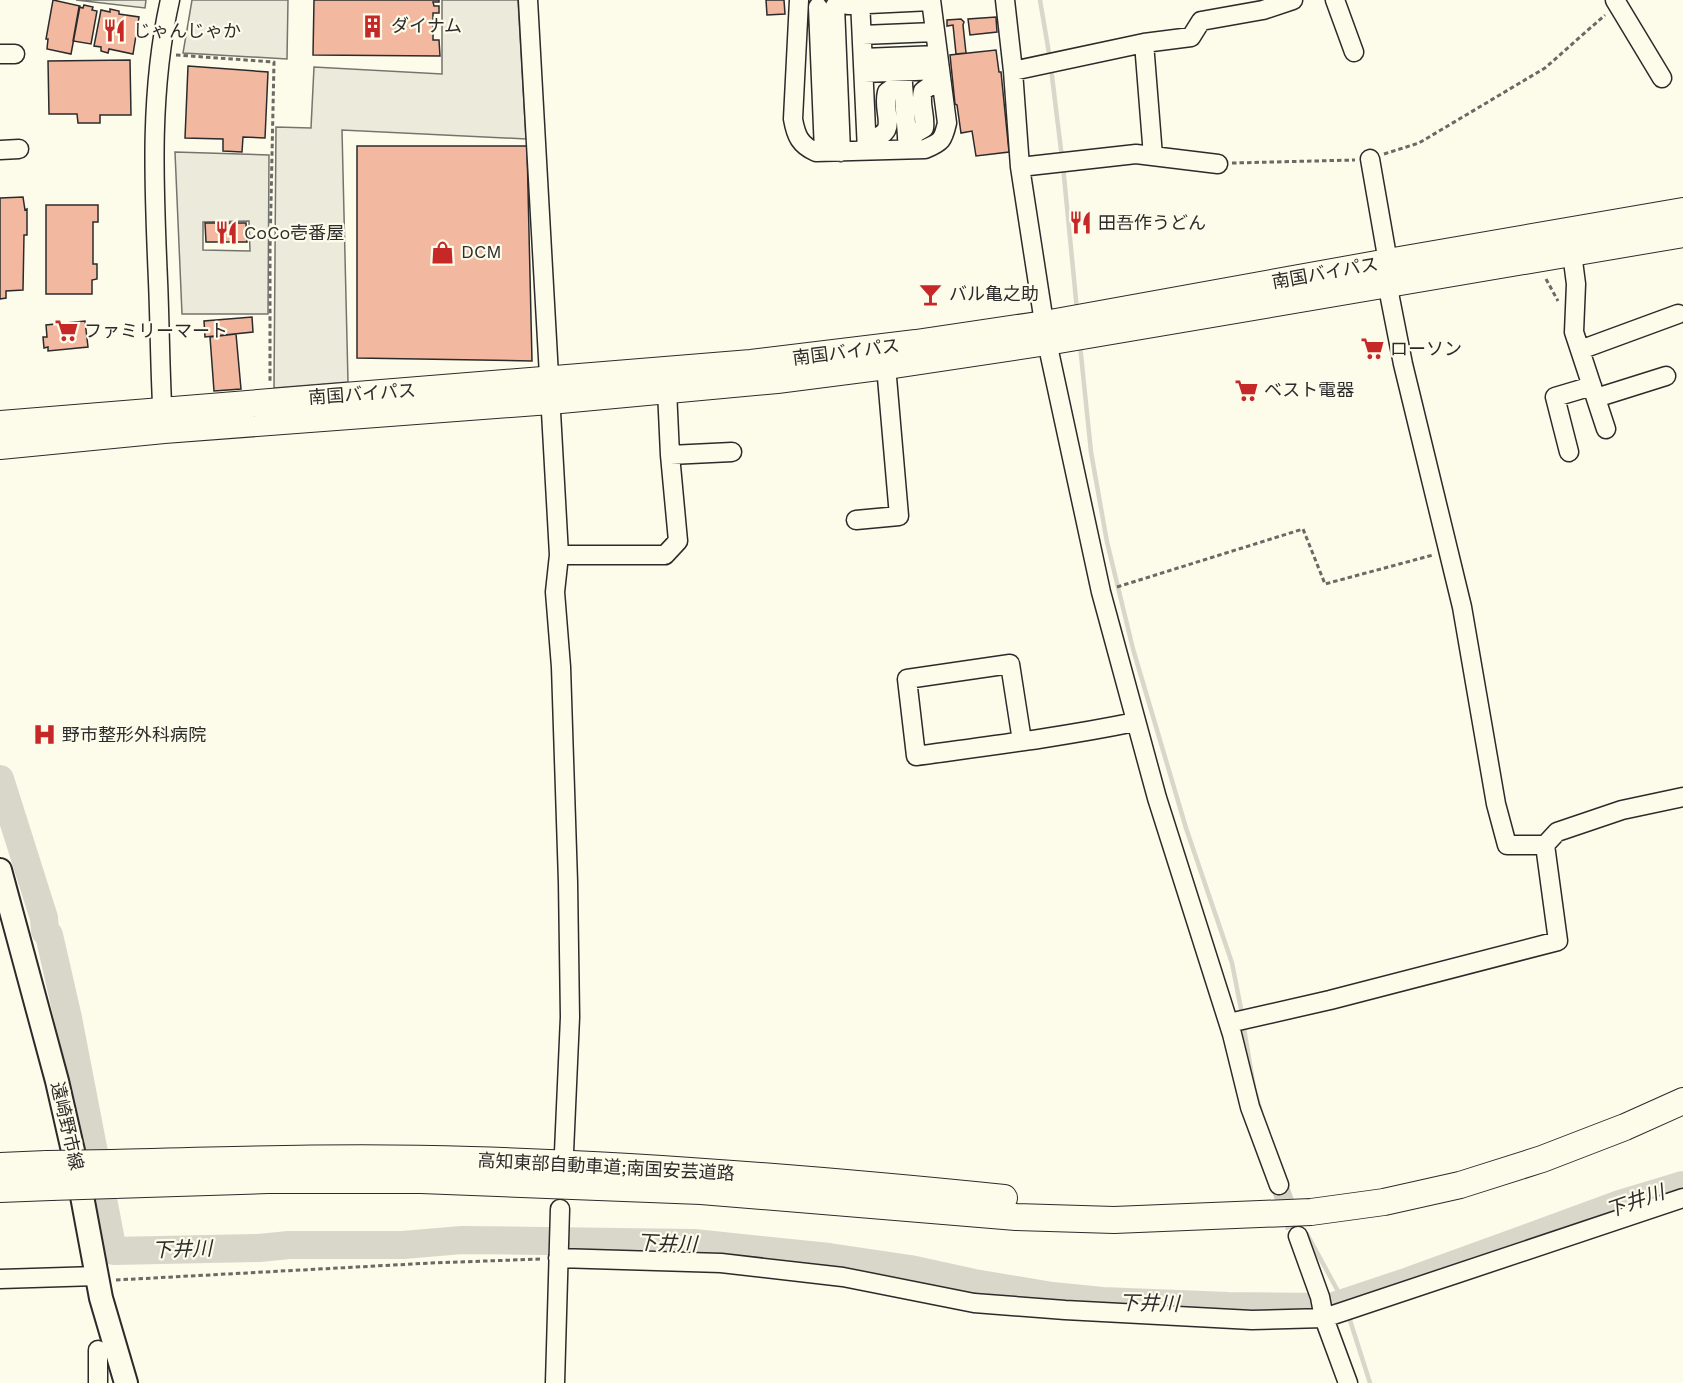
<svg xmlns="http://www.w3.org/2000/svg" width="1683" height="1383" viewBox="0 0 1683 1383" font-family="'Work Sans','Noto Sans JP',sans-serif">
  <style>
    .parking { fill: #eceadb; stroke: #74746e; stroke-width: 1.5; fill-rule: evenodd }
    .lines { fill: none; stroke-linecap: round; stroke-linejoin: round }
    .stream { stroke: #d8d7c9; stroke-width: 4.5 }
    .river { stroke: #d8d7c9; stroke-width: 28 }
    .building { fill: #f2b8a0; stroke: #2b2b2b; stroke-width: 1.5 }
    .minor-tunnel { stroke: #d3d1c4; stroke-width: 18; stroke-dasharray: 18 9; stroke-linecap: butt }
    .minor-casing { stroke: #2b2b2b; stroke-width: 21 }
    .major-casing { stroke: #2b2b2b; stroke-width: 26 }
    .highway-casing { stroke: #2b2b2b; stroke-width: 28 }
    .path { stroke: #6a6964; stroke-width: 3; stroke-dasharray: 4.5 3; stroke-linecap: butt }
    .minor { stroke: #fdfbea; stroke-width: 18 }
    .major { stroke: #fdfbea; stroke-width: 22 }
    .highway { stroke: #fdfbea; stroke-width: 26 }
    .highway-bridge-casing { stroke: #2b2b2b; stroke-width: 28; stroke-linecap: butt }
    .highway-bridge { stroke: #fdfbea; stroke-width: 26 }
    .labels { text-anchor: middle; stroke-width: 4.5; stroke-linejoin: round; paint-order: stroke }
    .poi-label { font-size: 18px; fill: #2b2b2b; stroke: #fdfbea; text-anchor: start }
    .street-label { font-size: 18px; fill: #2b2b2b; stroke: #fdfbea }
    .water-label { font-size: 20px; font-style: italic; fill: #2b2b2b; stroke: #fdfbea }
  </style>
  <rect width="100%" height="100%" fill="#fdfbea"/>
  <!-- parking -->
  <path class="parking" d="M76,0h70l-1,8z
    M192,0h96l-1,59 -104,-6z
    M442,0h76l8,139 -184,-9 6,252 -74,6 2,-261 35,1 3,-61 128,7z
    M175,152l94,3 -1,159h-86zM249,221l1,30 -47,-1v-28z"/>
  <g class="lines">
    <!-- stream -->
    <path class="stream" d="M1040,0l10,59
      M1051,68l11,90
      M1063,166l14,144
      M1080,345l11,107 16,90 26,107 53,179 46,135 10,51
      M1243,1023l11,65 7,24
      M1307,1234l39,72
      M1348,1314l22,69"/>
    <!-- river -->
    <path class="river" d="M0,779l44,139 1,13 4,4 19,83 45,233 146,-3 30,-3h114l59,-5 232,3 135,14 81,12 64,14 78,13 50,5 126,5 103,1 78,-26 211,-77 63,-19"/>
  </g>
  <!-- building -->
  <path class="building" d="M53,0l27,6 -9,48 -24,-5 1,-10h-2z
    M314,0h125v2h-6l1,4h5v7h-6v27h6l1,16 -127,-1z
    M766,0h18l1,14 -18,1z
    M84,5l9,2 -1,3 5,1 -6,33 -18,-3 6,-34 4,1z
    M110,9l9,2v3l20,3 -6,37 -24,-5 -1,4 -7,-2v-4l-7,-1 7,-36 9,2z
    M996,17l1,15 -27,3 -2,-16z
    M961,19l3,3 -1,3 3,28 -10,1 -3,-29 -6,1v-6z
    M996,50l3,22h2l8,80 -33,4 -4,-25 -11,2 -4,-28 -2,-1 -5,-49z
    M130,60l1,55h-31v8h-22l-1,-9h-28l-1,-53z
    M188,66l80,6 -3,66 -22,-1 -1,15 -19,-1v-12l-38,-1z
    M357,146h170l5,215 -175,-3z
    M23,197l2,13 2,-1v26h-3l-1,55 -17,1v7l-6,1v-101z
    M46,205h52v17h-5v42h4v15l-5,1v14h-46z
    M205,223h41l1,19h-41z
    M252,317l1,15 -48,5 -1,-16z
    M85,321l3,26 -40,4v-4l-4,1 -1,-11h4l-1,-12z
    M236,334l5,55 -27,2 -4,-54z"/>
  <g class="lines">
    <!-- minor-tunnel -->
    <path class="minor-tunnel" d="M1279,1185l19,51"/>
    <defs>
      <path id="minor" d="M528,0l31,555 -4,37 6,75 7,215 2,135 -6,135
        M799,0l-6,119c3,17 7,26 23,33l109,-3c17,-7 18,-9 22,-26l-16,-123
        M860,0l7,151
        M1005,0l8,71 7,96 27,175 54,250 56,206 75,236 18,73 29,78
        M1335,0l19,52
        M1615,0l47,78
        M848,5l83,-4
        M835,6l6,146
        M818,7l6,145
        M862,35l73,-3
        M1144,43l47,-6 10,-16 62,-11 30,-10
        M0,54h15
        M863,58l75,-3
        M902,71l6,78
        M1013,71l131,-28 9,113
        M864,73l76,-3
        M907,138l17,-10c2,-13 -5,-24 -1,-37l7,-5 12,-2
        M867,139c35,-5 14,-25 20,-47l7,-5 9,-2
        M0,150l19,-1
        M1370,159l18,103 2,36 13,66 59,243 34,197 11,41h38l12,-13 65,-22 61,-13
        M1020,167l116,-13 82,10
        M1572,253l4,31 -2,48 32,97
        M1580,350l98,-36
        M1596,398l70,-22
        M163,422c-3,-47 -3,-94 -5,-141 -4,-94 -9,-188 12,-281
        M1569,452l-14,-55 37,-11
        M670,455l62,-3
        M856,520l43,-4 -13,-150
        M559,555h106l13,-14 -8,-86 -3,-65
        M1022,741l-12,-77 -103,15 9,77c73,-10 146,-19 219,-34
        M1229,1023l101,-23 228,-59 -13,-96
        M1298,1236l22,61 4,21 24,65
        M558,1258l163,5 122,14 131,26 91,7 187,10 72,-2 359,-120
        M0,1279l97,-3
        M98,1383v-33
        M555,1383l5,-174"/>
      <path id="major" d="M0,870l57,211 19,83 25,134 25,85"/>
      <path id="highway" d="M0,424l751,-61 165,-20 129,-19 343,-62 295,-51
        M0,446l164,-16 386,-29 227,-21 109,-14 161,-24 636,-108
        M112,1163c120,-3 239,-7 359,-3 178,5 356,20 533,38
        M0,1166l47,-2
        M114,1185l154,-5h153l280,11 315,26 98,3 197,-8 73,-10 76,-17 82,-26 83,-32 58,-26
        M0,1189l51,-2"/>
    </defs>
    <!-- minor casing -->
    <use href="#minor" class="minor-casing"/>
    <!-- major casing -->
    <use href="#major" class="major-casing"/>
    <!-- highway casing -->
    <use href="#highway" class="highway-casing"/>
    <!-- path -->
    <path class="path" d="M176,55l98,7 -4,187v134
      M1384,154l35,-11 126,-75 60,-53
      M1232,163l123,-3
      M1546,279l12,22
      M1117,587l186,-58 22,55 108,-29
      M116,1280l315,-17 110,-4"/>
    <!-- minor -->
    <use href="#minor" class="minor"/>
    <!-- major -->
    <use href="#major" class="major"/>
    <!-- highway -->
    <use href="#highway" class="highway"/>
    <defs>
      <path id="highway-bridge" d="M47,1164l65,-1
        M51,1187l63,-2"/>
    </defs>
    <!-- highway-bridge casing -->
    <use href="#highway-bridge" class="highway-bridge-casing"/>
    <!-- highway-bridge -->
    <use href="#highway-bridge" class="highway-bridge"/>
  </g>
  <!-- icons -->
  <defs>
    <symbol id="building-bare" viewBox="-9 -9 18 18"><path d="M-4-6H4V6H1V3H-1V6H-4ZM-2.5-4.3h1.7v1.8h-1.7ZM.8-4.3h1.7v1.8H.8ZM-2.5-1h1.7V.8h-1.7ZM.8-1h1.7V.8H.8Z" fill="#c62828" stroke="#fdfbea" stroke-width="2.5" paint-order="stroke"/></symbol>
    <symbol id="restaurant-bare" viewBox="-9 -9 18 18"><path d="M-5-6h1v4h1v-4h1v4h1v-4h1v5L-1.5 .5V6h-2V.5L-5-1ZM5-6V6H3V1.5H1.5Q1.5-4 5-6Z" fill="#c62828" stroke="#fdfbea" stroke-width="2.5" paint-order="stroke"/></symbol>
    <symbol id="shop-bare" viewBox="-9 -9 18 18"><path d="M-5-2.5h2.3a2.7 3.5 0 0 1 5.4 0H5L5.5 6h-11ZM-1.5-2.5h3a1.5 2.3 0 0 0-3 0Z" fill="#c62828" stroke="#fdfbea" stroke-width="2.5" paint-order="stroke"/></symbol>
    <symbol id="bar-bare" viewBox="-9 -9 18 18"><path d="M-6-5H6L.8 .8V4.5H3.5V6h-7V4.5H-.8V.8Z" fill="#c62828" stroke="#fdfbea" stroke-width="2.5" paint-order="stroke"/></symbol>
    <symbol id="supermarket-bare" viewBox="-9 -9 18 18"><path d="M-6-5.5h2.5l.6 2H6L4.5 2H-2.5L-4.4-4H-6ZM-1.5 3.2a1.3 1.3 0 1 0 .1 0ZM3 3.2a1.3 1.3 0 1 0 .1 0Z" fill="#c62828" stroke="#fdfbea" stroke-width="2.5" paint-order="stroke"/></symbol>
    <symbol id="hospital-bare" viewBox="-9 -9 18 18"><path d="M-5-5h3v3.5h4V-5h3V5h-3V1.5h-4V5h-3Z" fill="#c62828" stroke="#fdfbea" stroke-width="2.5" paint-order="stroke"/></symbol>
  </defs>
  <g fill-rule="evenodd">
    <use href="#building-bare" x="356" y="10" width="33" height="33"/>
    <use href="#restaurant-bare" x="98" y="14" width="33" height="33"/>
    <use href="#restaurant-bare" x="1064" y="206" width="33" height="33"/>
    <use href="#restaurant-bare" x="210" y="216" width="33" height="33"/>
    <use href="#shop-bare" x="426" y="236" width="33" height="33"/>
    <use href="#bar-bare" x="914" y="278" width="33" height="33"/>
    <use href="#supermarket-bare" x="50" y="314" width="33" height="33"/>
    <use href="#supermarket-bare" x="1356" y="332" width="33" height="33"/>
    <use href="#supermarket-bare" x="1230" y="374" width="33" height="33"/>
    <use href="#hospital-bare" x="28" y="718" width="33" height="33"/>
  </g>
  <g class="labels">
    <!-- poi labels -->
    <g class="poi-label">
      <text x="391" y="32">ダイナム</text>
      <text x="133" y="37">じゃんじゃか</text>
      <text x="1098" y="229">田吾作うどん</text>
      <text x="244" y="239">CoCo壱番屋</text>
      <text x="461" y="258">DCM</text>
      <text x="949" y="300">バル亀之助</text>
      <text x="84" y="337">ファミリーマート</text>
      <text x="1390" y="355">ローソン</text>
      <text x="1264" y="396">ベスト電器</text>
      <text x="62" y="741">野市整形外科病院</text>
    </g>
    <!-- street labels -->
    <g class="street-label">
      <text transform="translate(1325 273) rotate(-10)" y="6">南国バイパス</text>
      <text transform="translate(846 352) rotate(-7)" y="6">南国バイパス</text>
      <text transform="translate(362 394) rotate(-4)" y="6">南国バイパス</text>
      <text transform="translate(67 1126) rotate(77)" y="6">遠崎野市線</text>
      <text transform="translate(606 1167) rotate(3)" y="6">高知東部自動車道;南国安芸道路</text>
    </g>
    <!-- water labels -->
    <g class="water-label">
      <text transform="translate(1635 1201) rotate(-19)" y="7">下井川</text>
      <text transform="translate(667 1243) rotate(2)" y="7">下井川</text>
      <text transform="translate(182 1249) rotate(-2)" y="7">下井川</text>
      <text transform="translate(1149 1303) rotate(1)" y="7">下井川</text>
    </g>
  </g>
</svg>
